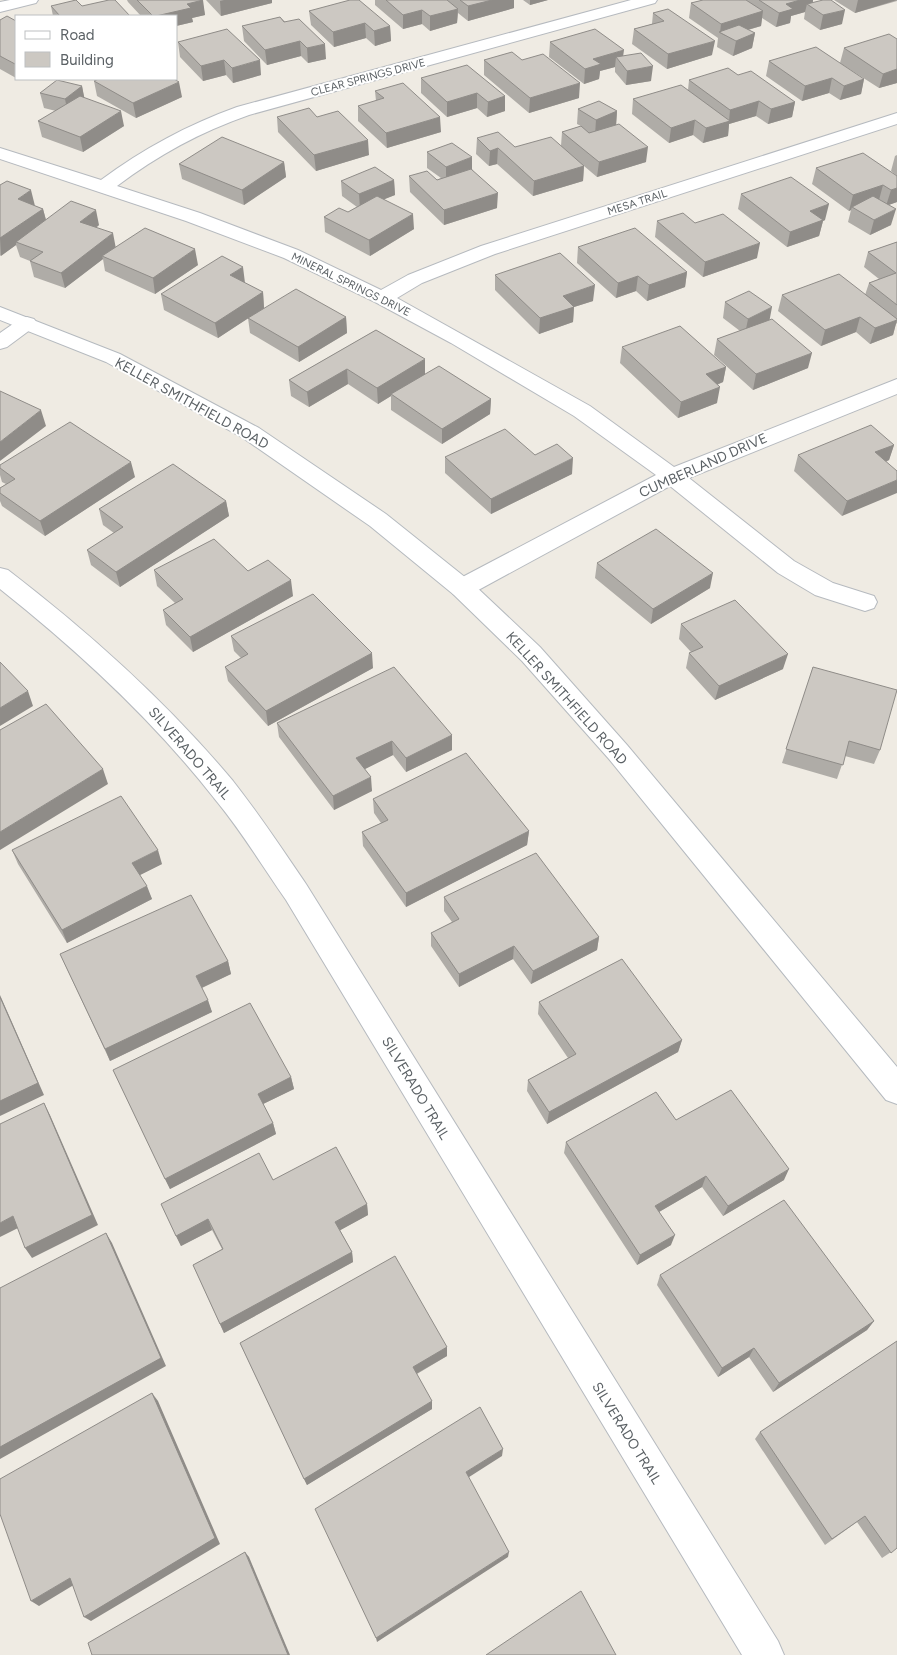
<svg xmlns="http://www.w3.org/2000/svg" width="897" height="1655" viewBox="0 0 897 1655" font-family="Figtree,sans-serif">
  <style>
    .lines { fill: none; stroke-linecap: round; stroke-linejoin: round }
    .street-casing { stroke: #b6babf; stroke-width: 2 }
    .secondary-casing { stroke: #b5babf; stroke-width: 2 }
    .street { fill: #fff; fill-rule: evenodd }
    .secondary { fill: #fff; fill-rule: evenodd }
    .wall { fill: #afaca7 }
    .shaded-wall { fill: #8f8c88 }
    .building { fill: #ccc8c2; stroke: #8f8c88 }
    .labels { text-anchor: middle; stroke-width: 4; stroke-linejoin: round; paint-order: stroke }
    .far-street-label { font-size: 11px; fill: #5b6165; stroke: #fff }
    .street-label { font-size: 14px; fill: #5b6165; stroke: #fff }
  </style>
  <rect width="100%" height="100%" fill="#efebe3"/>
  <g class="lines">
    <defs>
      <path id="street" d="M10,0h28l-2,3 -36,9v-10z
        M631,0h26l-2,3 -406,112c-49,17 -91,40 -132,71l83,27 98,37 83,40 27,-15 73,-29 416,-133v11l-402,130 -73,29 -25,15 193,108 84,61 223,-88v15l-208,84 105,83 39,22 41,13 3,6 -3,6 -9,3 -50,-16 -37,-22 -108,-87 -199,108 -9,3 -9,-3 -3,-6 3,-6 203,-107 -82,-59 -123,-73 -76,-41 -91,-44 -98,-37 -186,-62v-11l101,32c42,-31 86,-55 136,-73z
        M27,317l7,2 3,4 -3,4 -27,20 -7,2v-16l20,-14z
        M0,568l8,2c82,63 159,132 225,211 26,33 49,68 73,103l472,757 6,14h-42l-456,-755c-24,-34 -45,-70 -72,-102 -62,-79 -136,-147 -214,-209z"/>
      <path id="secondary" d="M0,307l120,47 139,74 127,86 85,68 69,65 87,98 270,322v37l-11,-4 -277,-341 -87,-98 -69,-67 -83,-68 -127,-88 -137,-76 -106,-42z"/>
    </defs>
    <!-- street casing -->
    <use href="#street" class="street-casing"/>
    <!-- secondary casing -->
    <use href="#secondary" class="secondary-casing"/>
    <!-- street -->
    <use href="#street" class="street"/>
    <!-- secondary -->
    <use href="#secondary" class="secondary"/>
  </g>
  <!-- wall -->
  <path class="wall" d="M127,0h75l3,15 -13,3 1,4 -17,4v-10h-35l-13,-14z
    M206,0h66v3l-51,13z
    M375,0h139v8l-46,13 -10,-8 -1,10 -27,8 -8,-7 -19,5 -28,-24z
    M523,0h25l-18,5z
    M703,0h110v3l29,21 -22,6 -16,-11 1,-7 -14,4 -1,7 -14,4 -14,-9 -1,8 -13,4 7,3 -3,15 -19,8 -16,-9 1,-9 -29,-20 2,-15z
    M834,0h63v1l-42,12z
    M51,6h31l48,10h-77z
    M309,11l81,15 1,15 -16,5 -9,-8 -32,9 -23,-22z
    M653,13l59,42 -45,14 -35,-25 2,-15 18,-5z
    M280,17l46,42 -18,4 -7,-7 -34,9 -23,-24 -2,-15z
    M0,20l16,1v57l-16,-9z
    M897,39v44l-18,5 -39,-25 4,-15z
    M178,42l83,33 -28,8 -7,-8 -23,6 -23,-24z
    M550,42l73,14 28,25 -25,4 -11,-13v-5l-15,4 -1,8 -15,5 -35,-27z
    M484,60h38l57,38 -50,15 -45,-38z
    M769,61l95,18 -3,15 -21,6 -11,-7 -27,8 -36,-25z
    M738,75l57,27 -3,15 -24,7 -12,-8 -27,8 -1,12 -25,7 -10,-8 -24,8 -37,-29 1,-15 55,-9 1,-10z
    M421,78l84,18v15l-18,6 -10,-9 -30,9 -26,-24z
    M94,81l88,16 -46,21 -39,-22z
    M82,86l2,12 40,28 -41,26 -41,-15 -4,-16 18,-10 -12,-3 -4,-15z
    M375,91l66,41 -54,16 -29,-27v-15l18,-5z
    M578,109l39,2 -1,14 30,37 -49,15 -13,-11 -1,15 -50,15 -36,-32 -8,2 -13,-12 1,-16 38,9 46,-1 1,-14 19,-6 -4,-2z
    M277,117h40l52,38 -53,16 -38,-39z
    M427,152l45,17 25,39 -53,17 -34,-33 -1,-16 28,4 4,-2 -14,-10z
    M897,153v23l-6,-5 4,-15 2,-1z
    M284,162l2,15 -42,28 -62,-26 -3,-15z
    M816,168l81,8v26l-9,3 3,20 -21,10 -22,-13 3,-12 -2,1 -37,-27z
    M394,180l1,15 -11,4 30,30 -44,27 -45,-24 -1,-15 24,-5 9,-5 -15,-11 -1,-15z
    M0,185l35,21 8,3 3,11 53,5 -3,3 19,19 83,18 -43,29 -50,-23 -2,-12 -38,29 -31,-11 -4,-16 -10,-4 -4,-12 -16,11z
    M741,194l84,26 -2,1 -4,15 -32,11 -49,-38z
    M657,221l38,2 62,35 -54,19 -48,-40z
    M897,242v82l-1,-1 -3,12 -23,9 -14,-12 -35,14 -43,-35 4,-16h83l4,-12 10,-4 -15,-12 4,-15z
    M578,247l109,25 -2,15 -38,14 -11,-10 -20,7 -39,-35z
    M495,275l98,26 -19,6 -1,15 -34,12 -44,-44z
    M245,283l18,9 1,16 82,9 1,16 -48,29 -49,-29 -2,-15 -30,20 -54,-28 -3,-16z
    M725,302l45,18 38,48 -55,22 -39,-35 3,-16 23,-8 -17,-13z
    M376,330l49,44 66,25 -1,15 -48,30 -51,-34v-14l-13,8 -30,-20 -39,23 -18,-11 -2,-16z
    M622,347l104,20 -3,15 -6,3v18l-39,15 -58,-55z
    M894,445l-5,15 -3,2 -44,54 -48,-45 4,-16z
    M535,455l37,19 -81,40 -46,-41v-16z
    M0,465l135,12 -90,59 -43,-30 -2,-5v-13l6,-4 -4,-2 -2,-7z
    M226,501l3,15 -109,71 -29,-22 -4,-15 27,-17 -11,-8 -4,-16z
    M597,563l113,25 -59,36 -56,-46z
    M154,570l94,1 45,25 -100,56 -27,-27 -3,-15 12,-7 -18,-17z
    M681,624l102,45 -68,31 -29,-32 3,-15 2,-1 -12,-13z
    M231,636l142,32 -105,58 -40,-45 -3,-14 16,-9 -7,-7z
    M813,667l67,83 -6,14 -29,-8 -8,23 -55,-16z
    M277,723l175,12v15l-46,22 -13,-17 -28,14 7,22 -38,19 -55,-73z
    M373,799l156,32 -2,14 -121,62 -43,-61 -1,-14 19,-9 -7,-10z
    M12,850l150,14 -22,11 12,24 -85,44 -49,-79z
    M444,897l155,40 -2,13 -66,34 -18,-25 -54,28 -28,-41v-13l21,-11 -8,-11z
    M60,954l168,7 3,13 -29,14 10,24 -102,49z
    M539,1002l143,38 -4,12 -131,72 -20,-33 1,-11 40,-22 -30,-44z
    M113,1070l178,7 3,12 -31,15 10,19 3,11 -106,55z
    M676,1120l108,60 -61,36 -21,-29 -43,25 12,33 -34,20 -73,-112 2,-11z
    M273,1180l94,24 1,11 -28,15 12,22 1,10 -129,71 -31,-68 29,-16 -10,-19 -31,16 -20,-42z
    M660,1275l214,46 -7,9 -94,62 -24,-35 -31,20 -61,-92z
    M897,1341v207l-15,10 -25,-36 -32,23 -70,-106 5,-7z
    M240,1343l207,4v9l-30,18 15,35 -125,76z"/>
  <!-- shaded-wall -->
  <path class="shaded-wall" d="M203,0l2,15 -13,3 1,4 -17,4v-10h-20l31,-12z
    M224,0h48v3l-51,13 -1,-15z
    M492,0h22v8l-46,13v-15z
    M530,0h18l-18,5z
    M800,0h13l-1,8 -5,-4 -2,8 -14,4 -1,7 -14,4 3,-14 7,-9z
    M858,0h39l-42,13z
    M458,9l-1,14 -27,8v-15z
    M422,10v14l-19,5v-14z
    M845,10l-3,14 -22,6 3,-15z
    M763,11l-2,15 -35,10 -6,-3 1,-9z
    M365,23l1,15 -32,9 -1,-15z
    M390,26l1,15 -16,5 -1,-15z
    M755,33l-3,15 -19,8 3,-15z
    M300,41l1,15 -34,9 -2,-15z
    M715,41l-3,14 -45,14 1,-15z
    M325,44l1,15 -18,4 -1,-15z
    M624,50l-2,14 -6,-7 -1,10 -15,4 -1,8 -15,5 1,-15 8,-10z
    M224,60l2,15 -23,6 -2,-15z
    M260,60l1,15 -28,8 -1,-15z
    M653,66l-2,15 -25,4 1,-14z
    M897,69v14l-18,5 4,-14z
    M832,78l-3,15 -27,8 3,-15z
    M864,79l-3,15 -21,6 4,-14z
    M179,82l3,15 -46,21 -3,-15z
    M580,83l-1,15 -50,15 1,-15z
    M82,86l3,15 -17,13 -3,-15z
    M477,93v15l-30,9v-15z
    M505,96v15l-18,6 1,-15z
    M759,101l-3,15 -27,8 -1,12 -25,7 3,-15 23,-7 1,-11z
    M795,102l-3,15 -24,7 3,-15z
    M121,111l3,15 -41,26 -3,-15z
    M617,111l-1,15 -21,9 1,-15z
    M440,117l1,15 -54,16 -1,-15z
    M695,120l-2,15 -24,8 2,-15z
    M368,140l1,15 -53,16 -2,-16z
    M648,147l-2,15 -49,15 2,-15z
    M498,148l-1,16 -8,2 1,-15z
    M472,157v15l-26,10v-15z
    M284,162l2,15 -42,28 -2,-15z
    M584,166l-1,15 -50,15 1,-15z
    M394,180l1,15 -35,14 -1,-15z
    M883,185l-4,15 -27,7 -1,3 -2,1 4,-16z
    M897,188v14l-11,4 5,-16z
    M31,190l4,16 -17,-7z
    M498,193l-1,15 -53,17v-15z
    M829,204l-4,16 -2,1 -4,15 -32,11 3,-15 20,-21z
    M43,209l4,15 -31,18v3l-15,11 -1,-18z
    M896,209l-5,16 -21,10 4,-15z
    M96,210l3,15 -16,12 -3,-15z
    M413,214l1,15 -44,27 -1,-16z
    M113,233l3,16 -14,7 1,3 -38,29 -4,-15z
    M760,243l-3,15 -54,19 2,-15z
    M195,249l3,16 -43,29 -2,-16z
    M243,267l2,16 -13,8 -2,-16z
    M687,272l-2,15 -38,14 2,-16z
    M638,276l-2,15 -20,7 2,-15z
    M595,285l-2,16 -19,6 -1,15 -34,12 1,-16 23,-22z
    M263,292l1,16 -46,30 -3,-15z
    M772,307l-3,16 -24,11 3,-15z
    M346,317l1,16 -48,29 -1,-15z
    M860,317l-4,15 -35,14 4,-16z
    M897,320l-4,15 -23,9 5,-16z
    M812,353l-4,15 -55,22 3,-16z
    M425,359v16l-34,19v2l-13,8 -1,-16z
    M726,367l-3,15 -20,8 3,-16z
    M347,369l1,15 -39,23 -2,-15z
    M720,387l-3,16 -39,15 3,-16z
    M491,399l-1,15 -48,30v-15z
    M41,410l5,16 -46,35v-19z
    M894,445l-5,15 -19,8 5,-16z
    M573,458l-1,16 -81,40v-15z
    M131,462l4,15 -90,59 -5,-15z
    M897,480v13l-55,23 5,-15z
    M226,501l3,15 -109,71 -4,-15z
    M713,573l-3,15 -59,36 2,-15z
    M291,580l2,16 -100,56 -3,-15z
    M372,653l1,15 -105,58 -2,-15z
    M788,654l-5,15 -68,31 4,-14z
    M28,691l5,15 -33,20v-18z
    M452,735v15l-46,22v-14z
    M392,741l1,14 -36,18 -1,-15z
    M103,769l5,15 -108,66v-18z
    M371,777l1,14 -38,19 -1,-14z
    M529,831l-2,14 -121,62v-14z
    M158,850l4,14 -26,13 -4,-14z
    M147,886l5,13 -85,44 -5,-13z
    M599,937l-2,13 -66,34 2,-13z
    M514,946l-1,13 -54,28v-13z
    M228,961l3,13 -32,15 -3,-13z
    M0,995l44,100 -44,21z
    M208,1000l4,12 -102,49 -5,-12z
    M682,1040l-4,12 -131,72 2,-12z
    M291,1077l3,12 -33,16 -3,-11z
    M44,1103l6,12 48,110 -66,33 -7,-10z
    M273,1123l3,11 -106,55 -5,-10z
    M789,1169l-5,11 -61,36 5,-10z
    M706,1176l-4,11 -50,29 3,-10z
    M367,1204l1,11 -31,17 -2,-10z
    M13,1216l7,11 -20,10v-14z
    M208,1219l4,11 -31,16 -5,-10z
    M106,1233l6,10 54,123 -166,93v-12z
    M675,1235l-4,10 -34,20 3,-10z
    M352,1252l1,10 -129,71 -4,-9z
    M874,1321l-7,9 -94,62 6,-9z
    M447,1347v9l-33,19 -1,-8z
    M754,1348l-5,9 -31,20 4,-9z
    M152,1393l6,8 62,143 -129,77 -7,-4z
    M432,1401v8l-125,76 -3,-6z
    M503,1449l-1,7 -36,23v-7z
    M245,1552l4,5 41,98h-2z
    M509,1552l-1,5 -131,85 -1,-4z
    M70,1578l7,5 -38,23 -8,-5z"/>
  <!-- building -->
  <path class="building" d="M76,0l6,6 27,-6h6l15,16h-70l-9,-10z
    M137,0h66l-16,4 4,4 -35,8h-3z
    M350,0h9l31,26 -16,5 -9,-8 -32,9 -24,-21z
    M386,0h61l11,9 -28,7 -8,-6 -19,5z
    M460,0h32l-24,6z
    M703,0h43l17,11 -42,13 -30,-21z
    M759,0h41l-14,4 7,5 -14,4z
    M823,0h8l14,10 -22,5 -16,-11z
    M668,9l47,32 -47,13 -34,-25 30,-8 -11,-8z
    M7,16l9,5v42l-1,1 -15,-8v-36z
    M280,17l4,5 15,-3 26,25 -18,4 -7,-7 -35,9 -23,-24z
    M739,25l16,8 -19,8 -17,-9z
    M227,29l33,31 -28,8 -8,-8 -23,6 -23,-24z
    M595,29l29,21 -31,9 8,5 -16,5 -35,-27z
    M889,34l8,5v30l-14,5 -39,-26z
    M816,47l48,32 -20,7 -12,-8 -27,8 -36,-25z
    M512,52l10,8 21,-6 37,29 -50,15 -46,-38z
    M641,53l12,13 -26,5 -11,-14z
    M467,65l38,31 -17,6 -11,-9 -30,9 -26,-24z
    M728,68l10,7 13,-4 44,31 -24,7 -12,-8 -29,9 -41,-30z
    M99,79h75l5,3 -46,21 -39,-22z
    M57,80l25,6 -17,13 -25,-6z
    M403,83l37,34 -54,16 -28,-27 26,-8 -9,-7z
    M681,85l49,36 -24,7 -11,-8 -24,8 -38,-29z
    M80,96l41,15 -41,26 -42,-16z
    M599,101l18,10 -21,9 -18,-11z
    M309,108l8,9 21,-6 30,29 -54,15 -37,-38z
    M619,124l29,23 -49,15 -37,-30 19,-6 8,7z
    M498,132l17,15 36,-10 33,29 -50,15 -36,-33 -8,3 -13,-13z
    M222,137l62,25 -42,28 -63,-26z
    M452,143l20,14 -26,10 -19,-15z
    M863,153l34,23v12l-6,2 -8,-5 -30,10 -37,-27z
    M375,167l19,13 -35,14 -18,-13z
    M471,169l27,24 -54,17 -35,-34 18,-5 10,9z
    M791,177l38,27 -19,7 13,9 -33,12 -49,-38z
    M7,181l24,9 -13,9 25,10 -43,29v-53z
    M377,196l36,18 -44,26 -45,-23 15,-9 9,4z
    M873,196l23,13 -22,11 -22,-13z
    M71,201l25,9 -16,12 33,11 -52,40 -31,-12 13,-9 -27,-10z
    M683,213l12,10 28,-9 37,29 -55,19 -48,-41z
    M145,228l50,21 -42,29 -51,-22z
    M635,228l52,44 -38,13 -11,-9 -20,7 -40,-36z
    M897,242v63l-28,-22 27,-10 -28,-21z
    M560,253l35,32 -32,11 11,11 -34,11 -45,-43z
    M222,256l21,11 -13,8 33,17 -48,31 -54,-29z
    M839,274l58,45v1l-22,8 -15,-11 -35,13 -43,-35z
    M296,289l50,28 -48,30 -50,-29z
    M749,291l23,16 -24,12 -23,-17z
    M772,319l40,34 -56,21 -39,-35z
    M680,326l46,41 -20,7 14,13 -39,15 -59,-55z
    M376,330l49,29 -48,29 -30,-19 -40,23 -18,-12z
    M439,366l52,33 -49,30 -51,-35z
    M0,391l41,19 -41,32z
    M70,422l61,40 -91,59 -40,-28v-5l15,-9 -15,-11v-3z
    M871,425l23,20 -19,7 22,19v9l-50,21 -49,-46z
    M505,429l30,26 22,-11 16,14 -82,41 -46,-42z
    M173,464l53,37 -110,71 -29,-22 36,-23 -24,-18z
    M656,529l57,44 -60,36 -56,-46z
    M214,539l34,32 20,-11 23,20 -101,57 -27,-27 20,-11 -29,-29z
    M313,594l59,59 -106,58 -41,-44 23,-13 -17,-18z
    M735,600l53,54 -69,32 -30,-33 14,-6 -22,-23z
    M0,662l28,29 -28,17z
    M394,667l58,68 -46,23 -14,-17 -36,17 15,19 -38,19 -56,-73z
    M813,667l84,23 -17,60 -31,-9 -6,24 -57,-16z
    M46,704l57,65 -103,63v-102z
    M466,753l63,78 -123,62 -44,-61 26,-12 -15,-21z
    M121,796l37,54 -26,13 15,23 -85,44 -50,-80z
    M536,853l63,84 -66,34 -19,-25 -55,28 -28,-41 28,-14 -15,-22z
    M191,895l37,66 -32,15 12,24 -103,49 -45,-95z
    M622,959l60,81 -133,72 -21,-32 48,-26 -37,-52z
    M0,997l38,86 -38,18z
    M250,1003l41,74 -33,17 15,29 -108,56 -52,-109z
    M731,1090l58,79 -61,37 -22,-30 -51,30 20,29 -35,20 -74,-113 90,-50 20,28z
    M44,1103l48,112 -67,33 -12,-32 -13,7v-99z
    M336,1147l31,57 -32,18 17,30 -132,72 -27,-59 30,-16 -15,-30 -32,17 -15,-32 98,-51 14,27z
    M784,1200l90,121 -95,62 -25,-35 -32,20 -62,-93z
    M106,1233l55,125 -161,89v-159z
    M395,1256l52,91 -34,20 19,34 -128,78 -64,-136z
    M897,1341v207l-6,5 -26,-37 -33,23 -72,-107z
    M152,1393l63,145 -131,79 -14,-39 -39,23 -31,-87v-35z
    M480,1407l23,42 -37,23 43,80 -133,86 -61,-129z
    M245,1552l43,103h-196l-4,-12z
    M581,1591l35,64h-130z"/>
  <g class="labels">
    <!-- far-street labels -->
    <g class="far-street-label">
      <text transform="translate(368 77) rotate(-15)" y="4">CLEAR SPRINGS DRIVE</text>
      <text transform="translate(637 202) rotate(-18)" y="4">MESA TRAIL</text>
      <text transform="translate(351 284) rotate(26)" y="4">MINERAL SPRINGS DRIVE</text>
    </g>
    <!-- street labels -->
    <g class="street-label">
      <text transform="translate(192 403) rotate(29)" y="5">KELLER SMITHFIELD ROAD</text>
      <text transform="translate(703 465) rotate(-24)" y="5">CUMBERLAND DRIVE</text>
      <text transform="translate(567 698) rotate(48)" y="5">KELLER SMITHFIELD ROAD</text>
      <text transform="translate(190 753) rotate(49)" y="5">SILVERADO TRAIL</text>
      <text transform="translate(416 1088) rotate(59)" y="5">SILVERADO TRAIL</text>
      <text transform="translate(627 1433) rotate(58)" y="5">SILVERADO TRAIL</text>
    </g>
  </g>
  <!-- legend -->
  <rect x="15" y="15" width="162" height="65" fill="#ffffff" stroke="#bdc0c1"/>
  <rect x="25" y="31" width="25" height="8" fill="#ffffff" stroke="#bdc0c1"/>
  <text x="60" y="40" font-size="15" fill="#5b6165">Road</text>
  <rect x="25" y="52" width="25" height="15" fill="#ccc8c2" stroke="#bdc0c1"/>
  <text x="60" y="65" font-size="15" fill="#5b6165">Building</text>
</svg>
